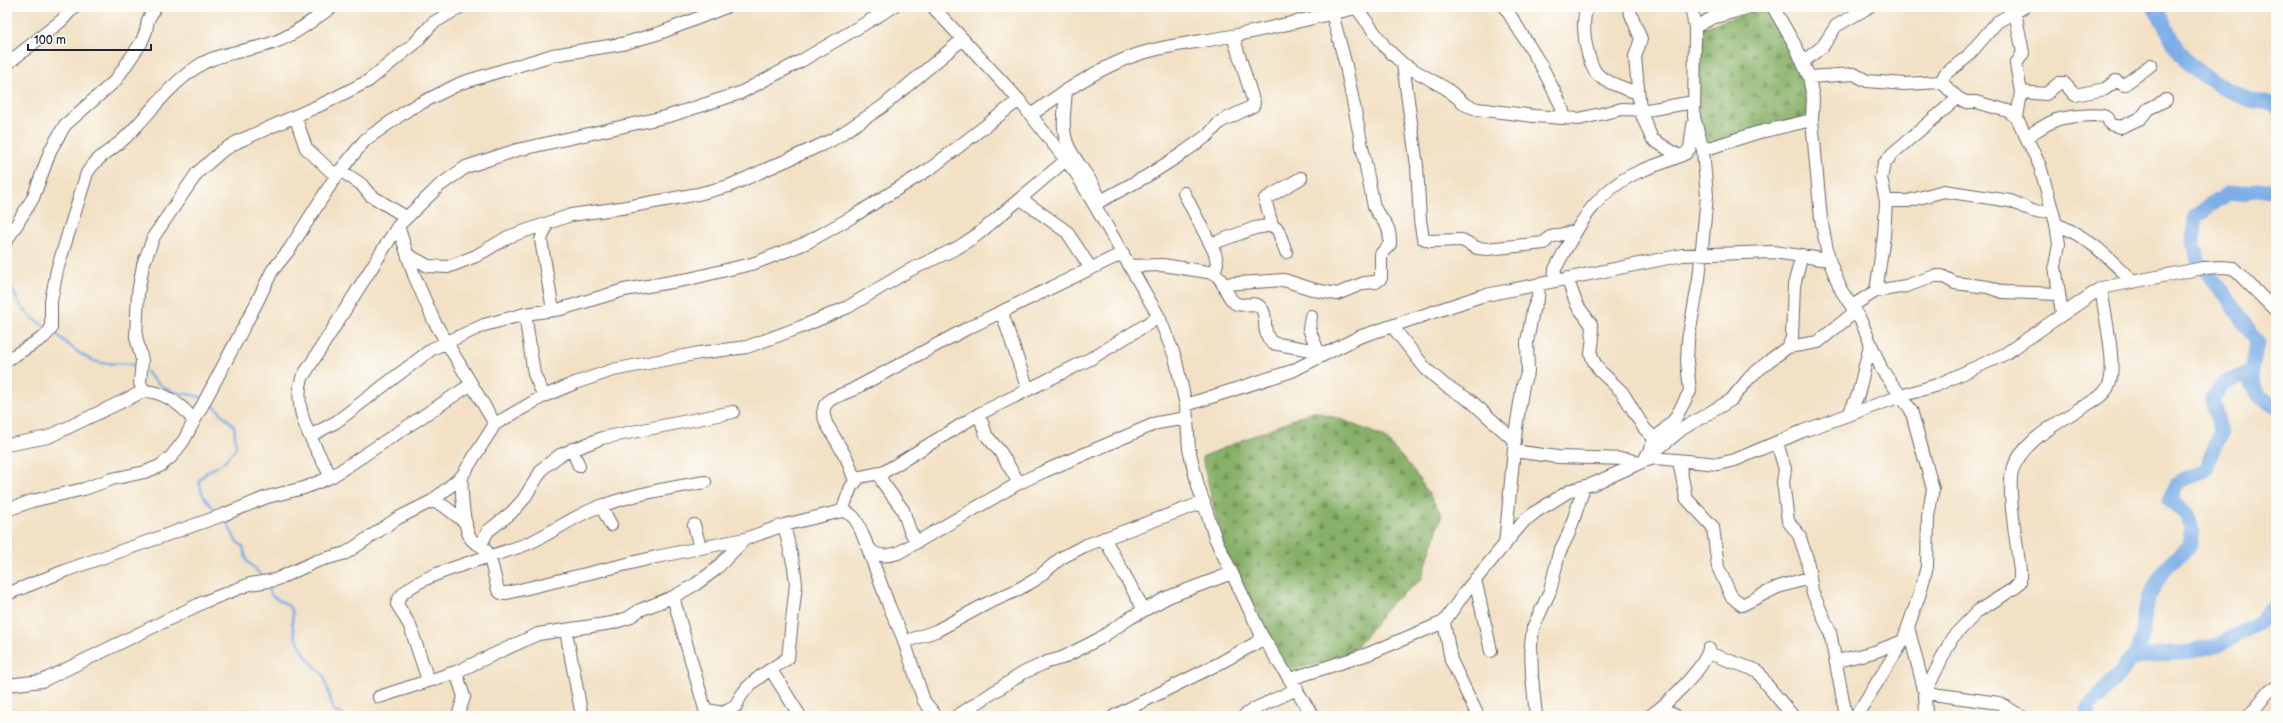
<svg xmlns="http://www.w3.org/2000/svg" width="2283" height="723" viewBox="0 0 2283 723" font-family="'Balsamiq Sans',sans-serif">
  <style>
    .forest { fill: url(#forest-firs); stroke: #546951 }
    .lines { fill: none; stroke-linecap: round; stroke-linejoin: round }
    .stream { stroke: #7daee8; stroke-width: 2.5 }
    .river { stroke: #7daee8; stroke-width: 15 }
    .minor-casing { stroke: #6b656b; stroke-width: 14 }
    .minor { stroke: #fff; stroke-width: 12 }
  </style>
  <defs>
    <pattern id="forest-firs" width="22" height="20" patternUnits="userSpaceOnUse"><rect width="22" height="20" fill="#87b067"/><path d="M5 1l3.5 6h-7zM16 11l3.5 6h-7z" fill="#6e8f56"/></pattern>
  </defs>
  <rect width="100%" height="100%" fill="#fdfcf7"/>
  <filter id="ink" filterUnits="userSpaceOnUse"><feTurbulence type="fractalNoise" baseFrequency=".025" numOctaves="2"/><feDisplacementMap in="SourceGraphic" scale="8" xChannelSelector="R" yChannelSelector="G"/><feConvolveMatrix kernelMatrix="1 2 1 2 8 2 1 2 1" color-interpolation-filters="sRGB"/></filter>
  <filter id="wash" filterUnits="userSpaceOnUse"><feTurbulence type="fractalNoise" baseFrequency=".012" numOctaves="4" result="noise"/><feDisplacementMap in="SourceGraphic" scale="16" xChannelSelector="R" yChannelSelector="G"/><feGaussianBlur stdDeviation="0.9" result="paint"/><feColorMatrix in="noise" values="0 0 0 0 0 0 0 0 0 0 0 0 0 0 0 0 0 1.4 0 .05"/><feComposite in="paint" operator="in"/></filter>
  <g filter="url(#wash)">
    <rect width="100%" height="100%" fill="#f2e1c5"/>
    <!-- forest -->
    <path class="forest" d="M1766,7l35,64 7,45 -101,29 -8,-20v-96z
      M1313,411l27,8 44,18 30,34 28,44 -21,65 -29,22 -32,41 -21,17 -28,5 -22,6 -66,-125 -21,-89z"/>
    <g class="lines">
      <!-- stream -->
      <path class="stream" d="M10,285c8,19 18,33 37,42
        M54,332c13,12 29,27 47,31 13,2 25,-2 38,4
        M146,372c8,8 19,19 32,21 9,1 15,1 25,5
        M209,401l25,25 2,22 -13,15 -16,9 -8,8c2,15 7,23 20,32
        M225,518l11,23 7,6 4,14 17,17
        M267,586l5,10 17,10 4,7 -1,10 3,13 12,22 17,18 10,36 8,1 2,3"/>
      <!-- river -->
      <path class="river" d="M2154,7c15,21 19,45 40,61 13,11 40,26 56,32 10,3 18,0 26,7
        M2252,371l-1,12 9,14 16,10
        M2132,659l28,-5 32,-2 27,-7 39,-22 18,-19
        M2089,716l-2,-6 52,-59 9,-53 16,-29 25,-22 4,-17 -7,-17 -16,-12c4,-23 17,-23 35,-31l16,-37 -9,-35 11,-14 29,-13 5,-29 -30,-45 -29,-36 -4,-18 1,-27 32,-22 49,-5"/>
    </g>
  </g>
  <g filter="url(#ink)">
    <g class="lines">
      <defs>
        <path id="minor" d="M933,7l86,93 57,73 83,144 16,40 11,48 3,44 9,37 18,54 46,96 51,80
          M1356,7l29,40 18,17 44,25 19,16 11,4 57,7 45,3 43,-10 25,1 47,-8
          M1505,7l37,60 18,36 5,15
          M1588,7c-9,13 -1,57 10,68 10,9 27,13 39,18
          M1628,7l13,32 -6,18 5,53 12,29 27,17
          M1773,7l23,40 13,30 4,21 -1,22 9,99 8,41 12,30 20,31 21,49 29,40 22,79 -5,28 -1,50 -8,29 -16,45 -47,75
          M2014,7l9,46 -7,11 5,28 -4,26 23,48 16,58 3,20 -4,22 7,48
          M1695,27l17,-9 38,-11
          M1803,62l20,-16 13,-20 33,-19
          M7,64l54,-43 13,-14
          M1403,64l14,102 3,54 3,18 7,3 32,-1 15,8 10,1 57,-6 6,-6 26,-6
          M1809,77l45,-3 13,7 38,3 36,-2 17,16 8,4h10l32,9 9,7
          M1941,82l4,-8 22,-17 30,-35 27,-15
          M1066,90c-1,17 -5,37 1,53 7,19 26,35 33,57
          M2021,92l25,2 13,-11h5l11,12 30,-6 11,-8 8,4 27,-20
          M1031,115c30,-22 60,-42 94,-56 35,-14 71,-16 107,-23 42,-8 83,-19 124,-28
          M295,116l11,32 30,28
          M2026,137c10,-6 20,-13 30,-17 9,-3 45,-8 52,-2l2,6 11,3 20,-9 7,-9 18,-9
          M1703,150l53,-17 56,-13
          M340,170l21,14 9,11 36,22
          M1184,193l31,60 2,10 -3,10
          M1021,199l46,33 23,35
          M1886,201h22l36,-10 66,10c22,7 16,14 42,9
          M1095,204l52,-28 33,-21 28,-20 12,-13 33,-16 1,-3 -21,-67
          M547,224l-6,16 12,70
          M2056,224c33,13 52,33 77,58
          M1272,225l-7,-26 36,-21
          M398,226l16,49 20,46 61,103
          M7,240l26,-42 18,-49 14,-24 50,-44 26,-38 5,-12 2,-11 7,-13
          M1211,244l44,-16 17,-3 6,5 8,22
          M408,255l20,11 20,1 28,-11 32,-19 63,-22 50,-7 77,-14 31,-8 103,-46 50,-33 81,-68
          M1130,266l33,-1 51,8c11,7 11,23 21,30 7,5 20,-3 26,5 8,9 -1,21 11,35l56,10
          M1567,278l10,27 14,19 2,13 -2,17 3,8 6,9 22,21 22,36 11,11
          M1554,280l1,-11c22,-41 39,-77 83,-97 16,-7 33,-11 48,-19l4,-5 3,-23
          M1224,284l60,-4 31,10 22,4 27,-11 12,-1 5,-4v-24l9,-10c0,-24 -8,-20 -16,-37l-28,-141 -14,-53
          M1876,291l8,-55 2,-35 -5,-23 3,-14 9,-11 65,-55
          M1852,306l24,-15 30,-5 29,-10h7l13,7 33,4 15,5 56,2
          M1002,313l26,77
          M525,314l9,60 10,22
          M1311,316l-2,13 9,22
          M1392,326l34,43 20,17 25,15 44,40
          M1788,347l30,-5 37,-30
          M7,360l37,-23 7,-8v-28l6,-31 30,-97c10,-17 26,-23 40,-37 26,-26 43,-53 76,-73 22,-12 49,-12 72,-21 21,-8 39,-23 57,-35
          M144,391l-4,-8 2,-23 -6,-23 2,-44 5,-28 11,-29 43,-63 25,-22 15,-9 90,-40 41,-21 46,-37 19,-21 27,-16
          M1186,405l106,-34 67,-34 122,-41 202,-41 90,-3 56,8
          M979,414l7,21 15,18 18,30
          M1849,414l9,-19 12,-50
          M310,436l26,-14 96,-73 52,-24 41,-11 36,-5 63,-19 65,-11 66,-16 51,-20 46,-26 79,-49 88,-68
          M1777,443l8,26 -2,13 5,39 11,14 8,24 5,32 18,41 16,84
          M7,445l41,-8 96,-46c18,0 41,15 49,30
          M572,449l7,17
          M1514,451l44,6 69,2 12,4
          M1648,457l34,-28 49,-29 19,-23 20,-17 18,-13 4,-9 2,-53 8,-30
          M1644,461l11,-22 20,-20 15,-28 -3,-29 1,-22 11,-61 8,-83 -4,-46 -9,-33 1,-90 -4,-20
          M1679,461l7,37 27,29 5,40 13,29 11,9 36,-18 31,-9
          M879,474l4,9 20,27 7,21 7,11
          M462,476c-1,13 1,54 10,64 6,6 12,4 17,16 4,11 6,23 9,34l3,3h6l149,-36 89,-18
          M331,477c-15,-30 -40,-65 -29,-99l96,-152 41,-40 27,-19 51,-17 152,-34 71,-23 61,-32 92,-54
          M855,481l-8,-22 -21,-36 -3,-10 2,-8 6,-6 21,-9 116,-62 155,-75
          M432,501l12,5 22,17
          M601,506l10,19
          M7,510l25,-9 52,-12 28,-10 33,-7 15,-6 11,-9 13,-17 72,-136 16,-33 17,-21 47,-74 29,-36 44,-31 52,-26 92,-28 69,-11 38,-11 66,-26
          M842,511l9,-24 9,-10 24,-5 95,-58 111,-55 69,-42
          M694,525l6,22
          M1104,538l40,72
          M481,544l7,-13 23,-18 12,-13 20,-32 17,-13 42,-17 131,-26
          M1505,545l11,-117 7,-43 5,-14 -1,-29 6,-32 5,-12 1,-14
          M867,546l22,60 13,29 22,66 12,15
          M1475,579l16,72
          M7,594l60,-24 156,-55 44,-18 37,-9 27,-11 139,-92
          M673,597l34,119
          M1908,627l17,66 1,23
          M566,631l16,85
          M904,642l32,-11 50,-27 29,-13 20,-11 26,-22 23,-12 120,-44
          M1708,653l50,18 8,13 27,32
          M1837,661l37,-9 29,-11
          M771,670l29,46
          M456,672l8,25 -6,19
          M1290,679l78,-25 76,-32
          M428,680l-18,-54 -13,-22c5,-29 107,-49 132,-61 25,-11 46,-28 72,-37 34,-12 68,-18 104,-24
          M7,685l35,-4 162,-79 46,-18 25,-4 42,-19 29,-8 52,-35 34,-17 11,-9 19,-16 33,-52 49,-28 31,-13 38,-13 86,-17 48,-6 54,-20 47,-20 60,-36 49,-23 20,-13 89,-75
          M379,697l77,-25 82,-38 74,-11 16,-5 12,-8 33,-13 23,-13 19,-14 30,-31 39,-14 58,-14c29,5 12,56 56,42l121,-70 26,-12 112,-48 30,-5
          M1661,708l15,8
          M707,710l16,3 13,-7c9,-24 32,-34 52,-48l8,-74 -2,-17 -10,-42
          M957,716l66,-43 24,-11 15,-4 37,-19 31,-21 38,-21 64,-24
          M1114,716l104,-52 38,-21 6,-7
          M1244,716l10,-7 43,-20
          M1478,716l-27,-56 -7,-38 21,-30 59,-71 13,-10 34,-21 22,-6 51,-23 11,-3 63,6 17,-4 68,-29 98,-35 36,-11 68,-31 96,-66 102,-20 19,-1 11,1 43,43
          M1536,716l-4,-39 -1,-33 2,-16 17,-37 9,-38 10,-20 15,-46
          M1650,716c17,-12 54,-47 59,-67
          M2021,716l-22,-13 -74,-10 27,-55 26,-27 35,-22 7,-7v-10c-2,-24 -13,-79 -8,-100 8,-29 44,-48 67,-63 12,-7 27,-13 31,-27 6,-22 -6,-70 -9,-94
          M2249,716l20,-25 7,-5"/>
      </defs>
      <!-- minor casing -->
      <use href="#minor" class="minor-casing"/>
      <!-- minor -->
      <use href="#minor" class="minor"/>
    </g>
  </g>
  <!-- margin -->
  <rect width="2283" height="723" fill="none" stroke="#fdfcf7" stroke-width="24"/>
  <!-- scale -->
  <path d="M28 44v6h123v-6" fill="none" stroke="#22223b" stroke-width="2"/>
  <text x="34" y="44" font-size="12" fill="#22223b" stroke="#fdfcf7" stroke-width="3" paint-order="stroke">100 m</text>
</svg>
